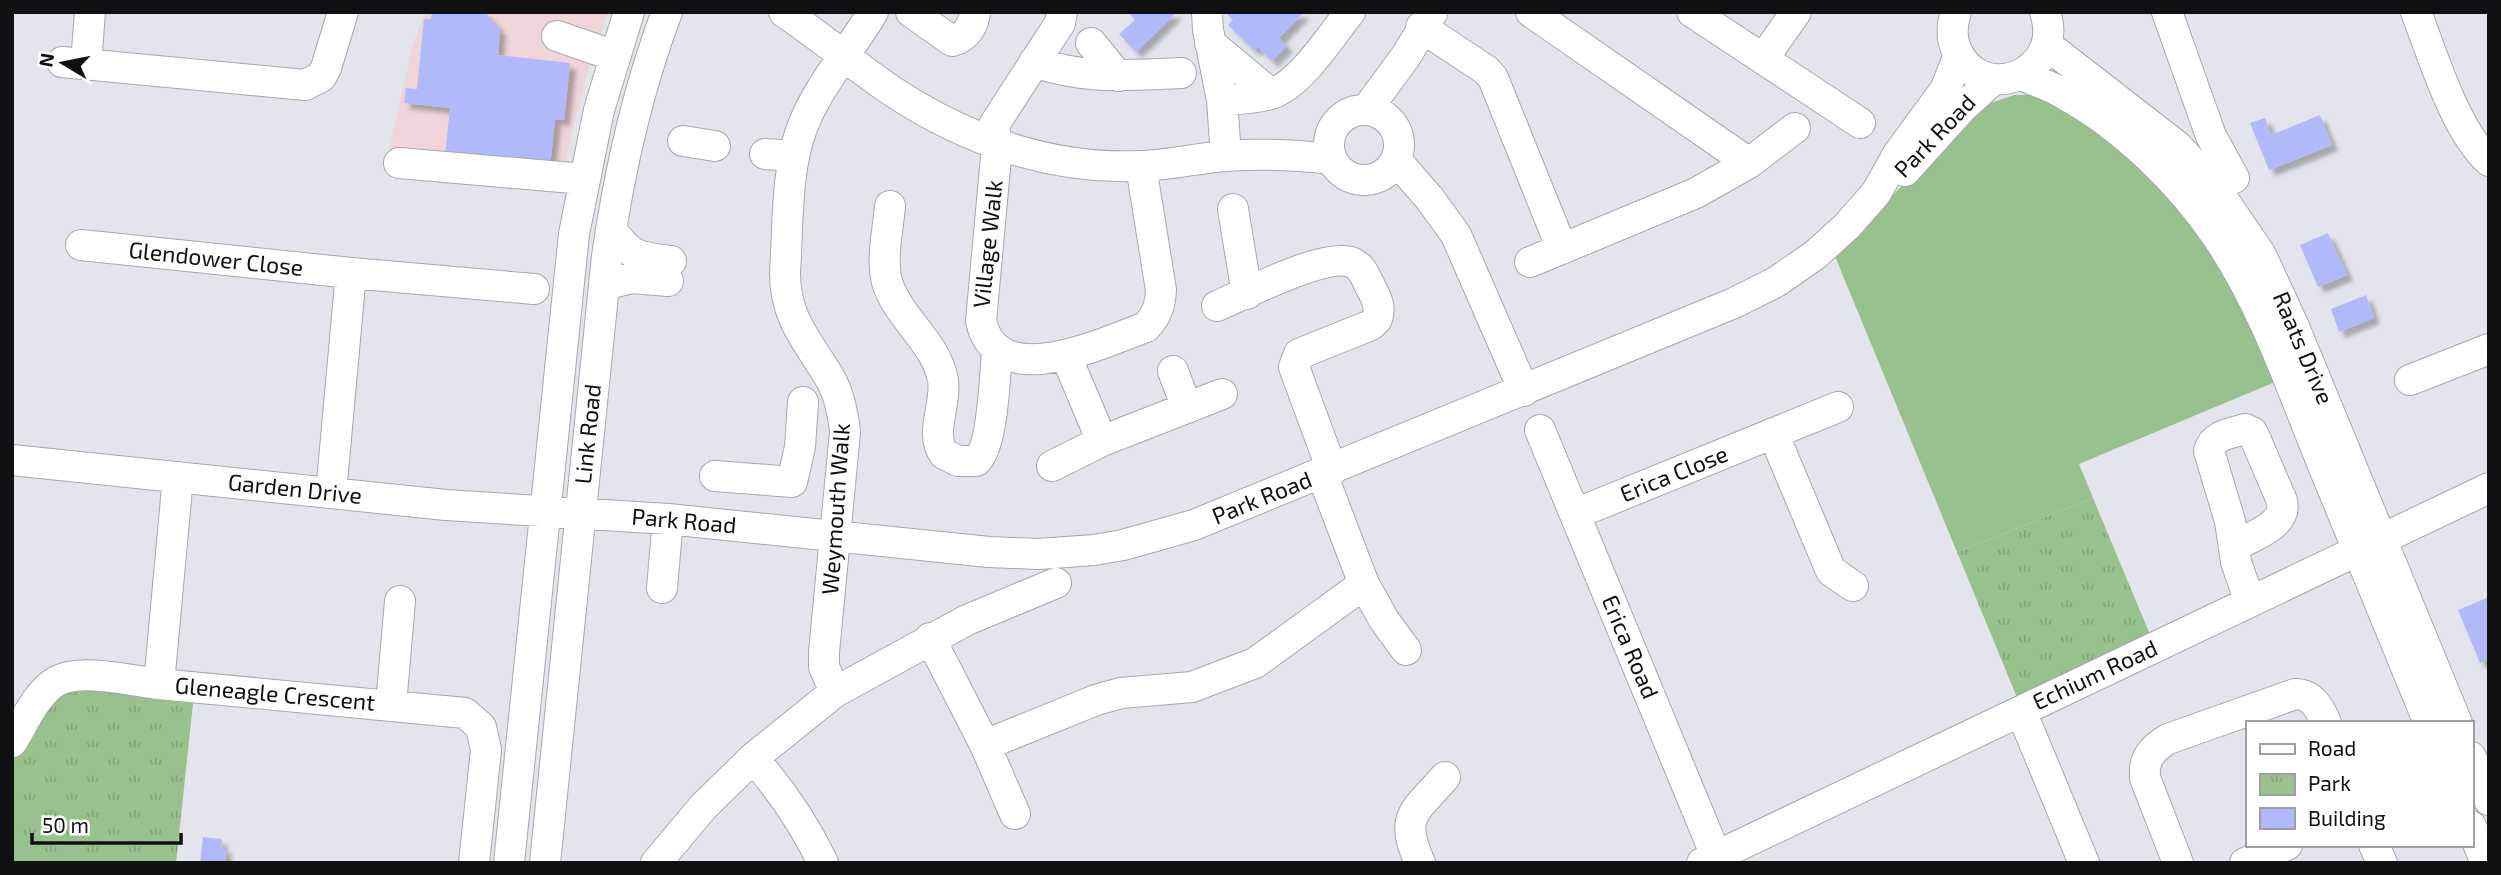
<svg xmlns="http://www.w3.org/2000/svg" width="2501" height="875" viewBox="0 0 2501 875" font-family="'Exo 2',sans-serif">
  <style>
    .commercial { fill: #efd4d8 }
    .grass { fill: #99c18d }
    .park { fill: url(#park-tufts) }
    .building { fill: #b0bafa; filter: url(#shadow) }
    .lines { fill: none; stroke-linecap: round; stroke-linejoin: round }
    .minor-casing { stroke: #a7a8ae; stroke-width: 32 }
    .minor { stroke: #fff; stroke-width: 30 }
    .labels { text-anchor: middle; stroke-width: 5; stroke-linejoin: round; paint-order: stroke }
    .street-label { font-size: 23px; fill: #101012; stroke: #fff }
  </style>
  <defs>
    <pattern id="park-tufts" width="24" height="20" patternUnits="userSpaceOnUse" patternTransform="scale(1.75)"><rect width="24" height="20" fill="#99c18d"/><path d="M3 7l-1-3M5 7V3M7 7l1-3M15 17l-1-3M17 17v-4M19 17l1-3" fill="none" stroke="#83a579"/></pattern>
    <filter id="shadow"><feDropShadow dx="6" dy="6" stdDeviation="2" flood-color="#0004"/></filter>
  </defs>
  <rect width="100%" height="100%" fill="#e4e5ec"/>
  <!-- commercial -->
  <path class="commercial" d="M425,12h183l-21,61 -21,84 -4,34 -178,-20 28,-122z"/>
  <!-- grass -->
  <path class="grass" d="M2014,95c7,0 15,-1 21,1 59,13 144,108 177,157 27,40 44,85 63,129l-196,82 14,34 -136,54 -123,-298 17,-13 111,-121 17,-13z"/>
  <!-- park -->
  <path class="park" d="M2093,498l58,139 -133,63 -61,-148z
    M68,687l126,7 -18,169h-164v-106l32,-50z"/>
  <!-- building -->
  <path class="building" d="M432,12h53l15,18 -2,25 72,8 -6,57 -9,-1 -5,47 -105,-10 5,-48 -46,-5 2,-15 11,1 7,-70h7z
    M1128,12h49l-41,40 -17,-18 16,-14z
    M1225,12h79l-25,26 8,8 -15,15 -14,-14 -4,3 -26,-25 5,-5z
    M2320,115l12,30 -63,25 -19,-47 15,-5 6,17z
    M2328,233l19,42 -29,12 -18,-42z
    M2366,295l8,23 -35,14 -8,-23z
    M2489,597v63l-9,3 -22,-53z
    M203,837l19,2 -1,8 5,1 -1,14 -25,1z"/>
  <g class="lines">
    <defs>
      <path id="minor" d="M784,12c37,25 71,54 108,79 74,49 159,79 249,75 29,-1 57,-8 85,-10 36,-3 70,-1 106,3
        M911,12l41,29c14,-3 22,-16 23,-29
        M1062,12l-2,11 -66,102 3,21 -16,175c16,73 121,22 165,6 11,-12 14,-21 15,-37l-20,-124
        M1207,12l1,18 14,70 4,56
        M1531,12l218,151 46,-35
        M1692,12l168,111
        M1956,12c-4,12 -5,25 0,37 24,58 110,25 89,-37
        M2167,12l44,124 23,42
        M2416,12c17,44 39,118 73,149
        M1421,27l65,43 7,8 69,171
        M557,36l58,20
        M1091,43l27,33
        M1210,43l61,51
        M2047,45l130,101 37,40 47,69 34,74 162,394
        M1763,59l33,-47
        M62,62l243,23 16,-8 5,-9 17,-56
        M1034,62c54,18 91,13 147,11
        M86,64l4,-52
        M2021,75c14,6 30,11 43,19 60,33 116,88 154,144 45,67 72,146 102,220 37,88 72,177 109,265
        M1222,100c16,-1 33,-1 49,-6 30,-10 59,-57 79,-82
        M1367,109l39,-53 26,-43
        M1329 145a35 35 0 1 1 70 0a35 35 0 1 1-70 0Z
        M683,141l32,5
        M765,154l29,2
        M1397,161l33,38 26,36 68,156
        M399,163l185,16
        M1905,171l57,-63 32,-29
        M890,206c-2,24 -9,52 -3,76 11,36 49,60 56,98 4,24 -14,53 1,74l14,7h18c17,-13 19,-88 21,-110
        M1233,209l14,85
        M611,229c20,28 26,28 60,32
        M81,245l270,28 183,16
        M1530,262l166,-69 53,-30
        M604,285l28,-7 36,3
        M1217,306c28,-12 110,-55 136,-43 9,4 12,13 16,21 6,12 13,22 8,35l-6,6 -72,29 -5,13 38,103
        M1066,356l36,85
        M1173,371l14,37
        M2410,380l79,-31
        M1540,430l179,433
        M1773,433l58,138 22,15
        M12,460l434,45 222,14 321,33 49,2 56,-4 29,-5 71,-20 540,-222 42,-21 39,-27 32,-29 29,-33 22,-39 47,-64 14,-35
        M1052,466l50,-25 120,-47
        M715,476l77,6 8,-35 3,-45
        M178,477l-19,207 306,29 16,14 5,23 -12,113
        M331,493l20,-220
        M1575,514l263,-107
        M2235,546c17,-10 53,-21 47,-45l-27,-63 -3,-6 -7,-3c-14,4 -32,6 -36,22l21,70 6,41 14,40
        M1364,584l20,36 22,30
        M662,588l6,-69
        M930,638l55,107 111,-45 25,-7 71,-6 63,-24 109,-79 -42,-110
        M835,692l-11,-25v-15l21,-220c-2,-18 -5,-36 -14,-52 -22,-38 -46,-60 -46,-107 3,-46 1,-103 17,-145 16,-43 48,-77 71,-116
        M391,705l9,-104
        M2021,711l63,152
        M12,742c12,-19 24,-49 45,-61 25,-13 75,0 102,3
        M985,745l30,69
        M2471,757l18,43
        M753,758c29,33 51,65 70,105
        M2471,826l15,37
        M2374,845l8,18
        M509,863l65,-629 25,-124 30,-98
        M545,863l62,-607c12,-83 30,-165 60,-244
        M656,863l47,-56 50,-49 82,-66 132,-72 89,-37
        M1420,863c-21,-48 -6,-50 25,-86
        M1702,863l787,-375
        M2178,863l-33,-85c-2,-20 8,-30 23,-39l127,-45c17,0 25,14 31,29
        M2245,863l42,-18"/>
    </defs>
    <!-- minor casing -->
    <use href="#minor" class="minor-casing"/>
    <!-- minor -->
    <use href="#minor" class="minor"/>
  </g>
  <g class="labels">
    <!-- street labels -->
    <g class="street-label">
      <text transform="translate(1935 136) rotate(-46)" y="8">Park Road</text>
      <text transform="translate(988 244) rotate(-84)" y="8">Village Walk</text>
      <text transform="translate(216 259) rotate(6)" y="8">Glendower Close</text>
      <text transform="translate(2303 348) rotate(67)" y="8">Raats Drive</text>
      <text transform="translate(588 434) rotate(-84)" y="8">Link Road</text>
      <text transform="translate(1674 474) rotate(-22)" y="8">Erica Close</text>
      <text transform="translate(295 489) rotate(6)" y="8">Garden Drive</text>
      <text transform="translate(1262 498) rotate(-22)" y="8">Park Road</text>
      <text transform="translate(836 509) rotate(-86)" y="8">Weymouth Walk</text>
      <text transform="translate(684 521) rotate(5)" y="8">Park Road</text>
      <text transform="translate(1630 647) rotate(67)" y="8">Erica Road</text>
      <text transform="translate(2095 675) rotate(-25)" y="8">Echium Road</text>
      <text transform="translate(275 694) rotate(5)" y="8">Gleneagle Crescent</text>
    </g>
  </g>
  <!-- border -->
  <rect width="2501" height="875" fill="none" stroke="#101012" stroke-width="28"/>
  <!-- legend -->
  <rect x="2246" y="721" width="228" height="126" fill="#ffffff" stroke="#9f9fa0" stroke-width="2"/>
  <rect x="2260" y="744" width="35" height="10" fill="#ffffff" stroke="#9f9fa0" stroke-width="2"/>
  <text x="2308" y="756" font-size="21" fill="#101012">Road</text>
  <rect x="2260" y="774" width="35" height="21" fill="url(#park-tufts)" stroke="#9f9fa0" stroke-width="2"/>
  <text x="2308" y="791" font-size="21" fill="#101012">Park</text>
  <rect x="2260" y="808" width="35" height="21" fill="#b0bafa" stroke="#9f9fa0" stroke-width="2"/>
  <text x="2308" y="826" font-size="21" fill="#101012">Building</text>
  <!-- north arrow -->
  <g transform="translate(63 63) rotate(280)" stroke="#ffffff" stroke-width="5" paint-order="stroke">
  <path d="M0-5L12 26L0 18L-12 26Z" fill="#101012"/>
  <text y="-10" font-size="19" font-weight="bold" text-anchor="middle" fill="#101012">N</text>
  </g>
  <!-- scale -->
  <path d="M32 833v10h149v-10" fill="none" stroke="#101012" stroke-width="3.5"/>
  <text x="42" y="833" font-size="21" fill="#101012" stroke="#ffffff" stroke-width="5" paint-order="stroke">50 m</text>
</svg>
